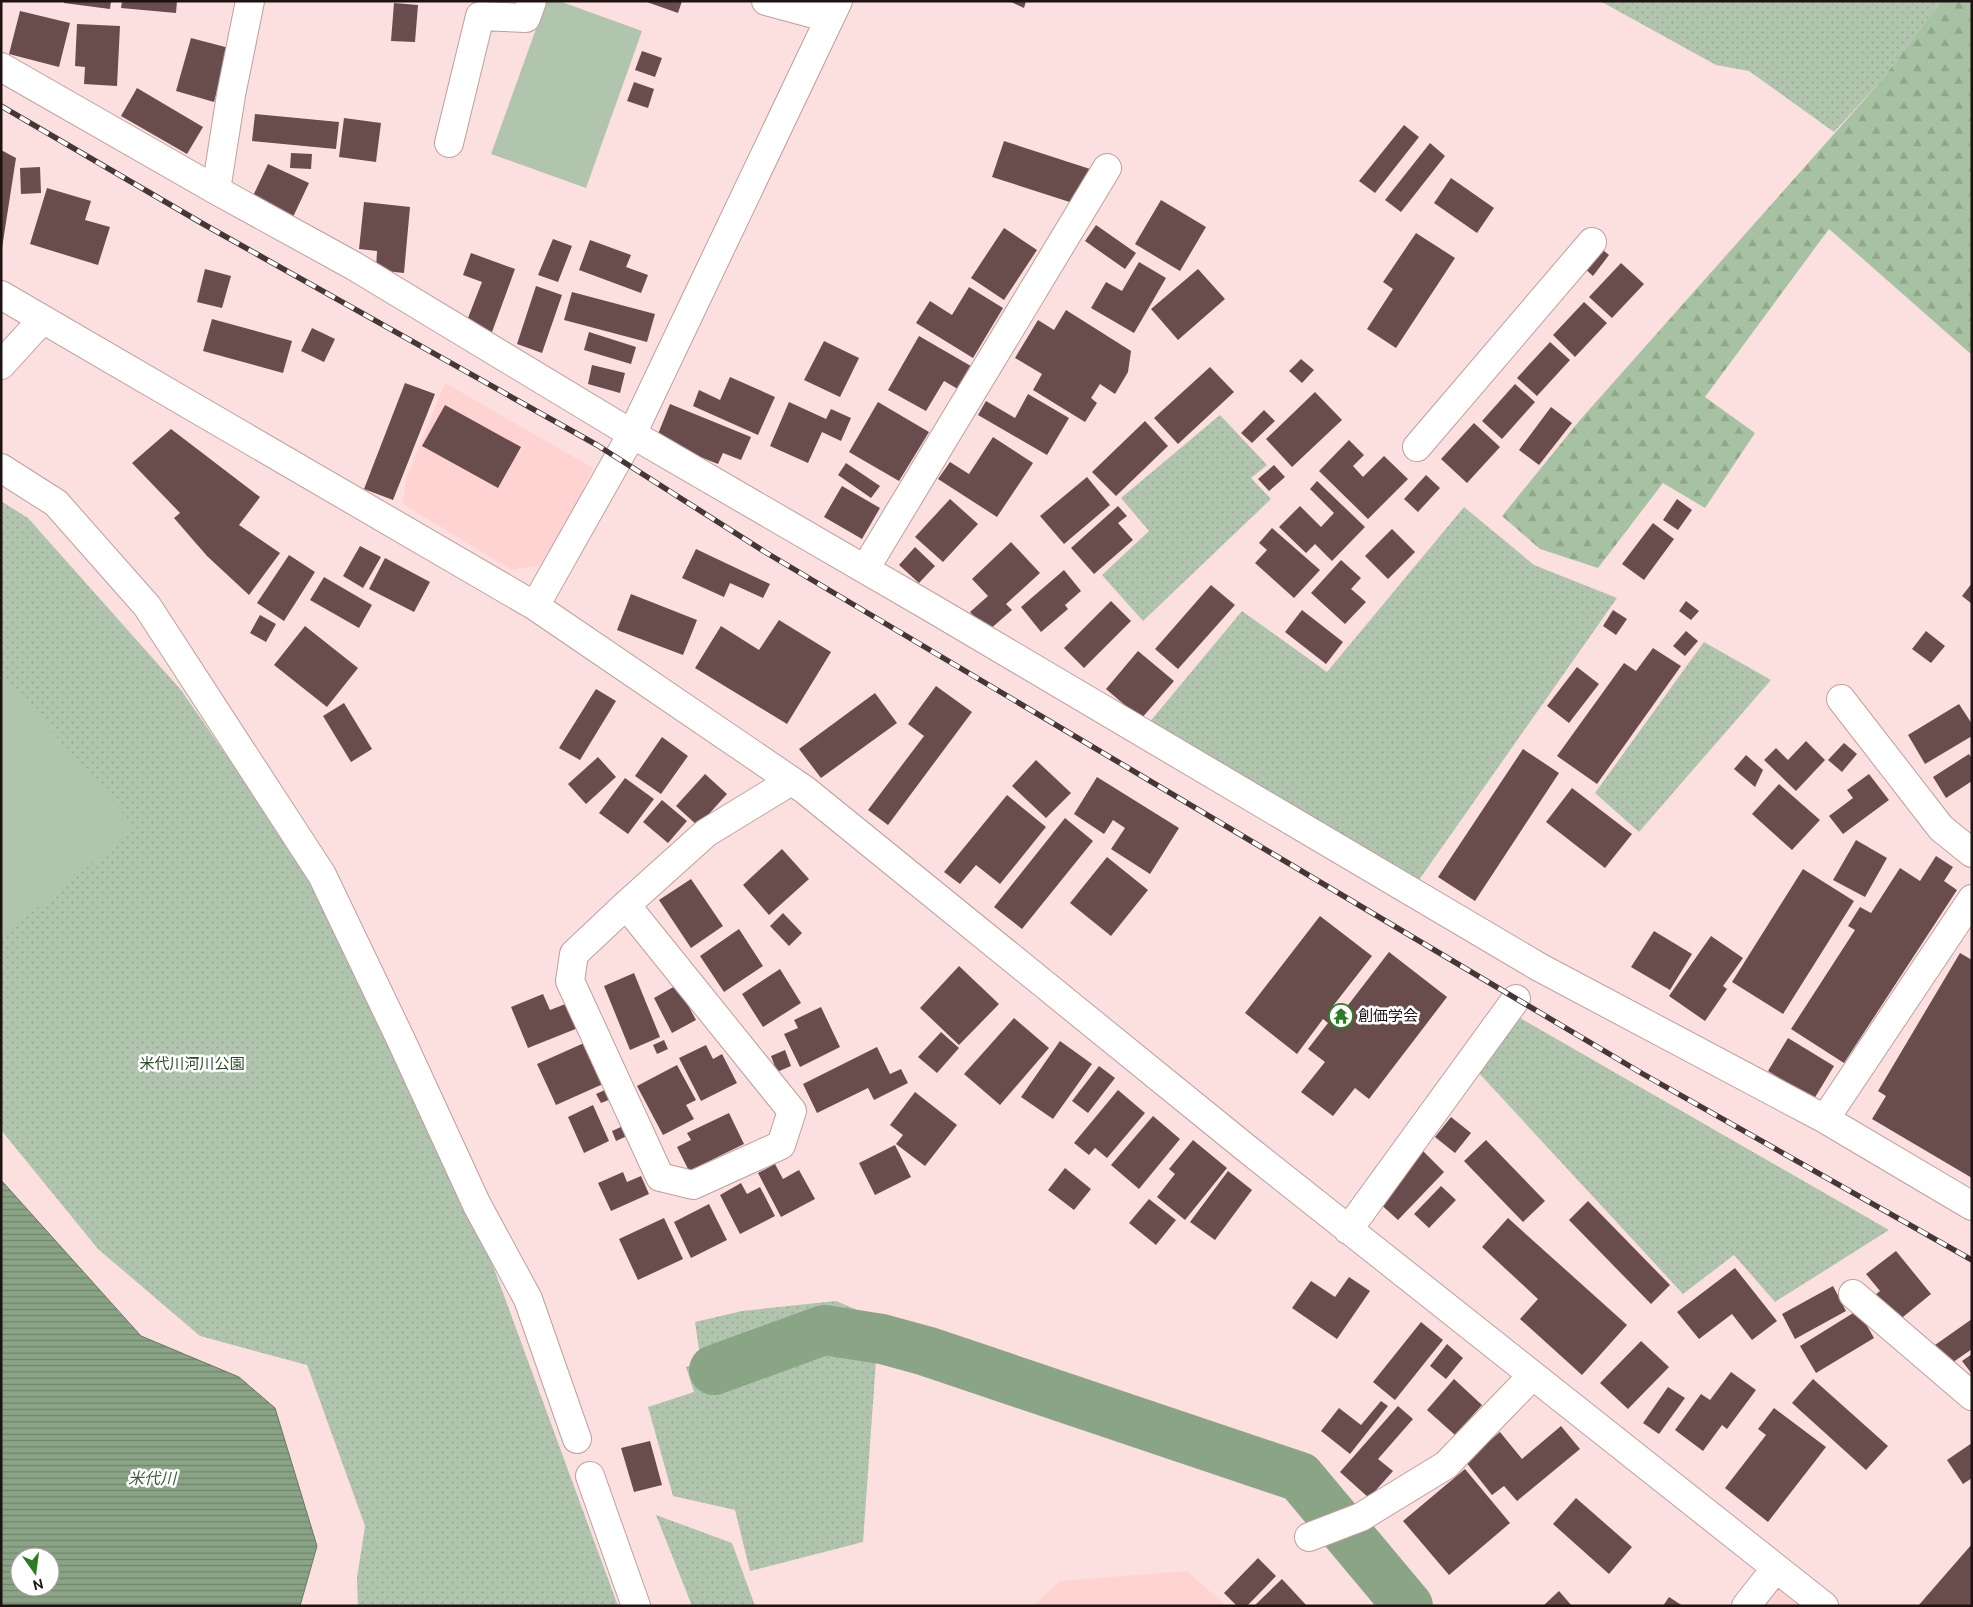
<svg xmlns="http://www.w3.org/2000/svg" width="1973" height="1607" viewBox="0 0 1973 1607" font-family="Ubuntu,'Noto Sans JP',sans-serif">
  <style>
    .built { fill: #fed3d2 }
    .grass { fill: url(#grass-dots) }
    .forest { fill: url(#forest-firs) }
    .garden { fill: #b1c5ae }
    .water { fill: url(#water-rules); stroke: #6a7863; fill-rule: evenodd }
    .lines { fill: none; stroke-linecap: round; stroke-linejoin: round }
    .river { stroke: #8aa486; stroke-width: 50 }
    .building { fill: #694d4d }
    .minor-casing { stroke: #bf9f9e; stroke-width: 30 }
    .minor { stroke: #fff; stroke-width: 28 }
    .rail-casing { stroke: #463737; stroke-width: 5.5 }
    .rail { stroke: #fff; stroke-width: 4; stroke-dasharray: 11; stroke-linecap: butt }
    .labels { text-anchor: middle; stroke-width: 5; stroke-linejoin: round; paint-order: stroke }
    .poi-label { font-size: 15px; fill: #1e1212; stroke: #fff; text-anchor: start }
    .park-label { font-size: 15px; fill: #274e22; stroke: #fff }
    .water-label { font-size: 16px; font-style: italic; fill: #375e32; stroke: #fff }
  </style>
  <defs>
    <pattern id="grass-dots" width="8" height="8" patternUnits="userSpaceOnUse" patternTransform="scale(1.25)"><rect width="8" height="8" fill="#b1c5ae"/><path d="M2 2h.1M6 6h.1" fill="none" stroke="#98a895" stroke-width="1.8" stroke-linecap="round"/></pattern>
    <pattern id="forest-firs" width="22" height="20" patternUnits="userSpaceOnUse" patternTransform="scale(1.25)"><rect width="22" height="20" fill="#a7c2a3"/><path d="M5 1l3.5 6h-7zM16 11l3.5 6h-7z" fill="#8fa68b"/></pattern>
    <pattern id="water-rules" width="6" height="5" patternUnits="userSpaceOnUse" patternTransform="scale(1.25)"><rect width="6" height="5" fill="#8aa486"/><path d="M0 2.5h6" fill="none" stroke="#70846c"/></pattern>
  </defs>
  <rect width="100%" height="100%" fill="#fbe0df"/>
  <!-- built -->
  <path class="built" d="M445,383l148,85 -45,96 -36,6 -109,-66 3,-25z
    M1187,1571l39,35h-193l27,-25z
    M1775,1585l24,21h-39z"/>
  <!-- grass -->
  <path class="grass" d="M1600,1h341l-60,80 -47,51 -85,-61 -33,-6z
    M1220,415l47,50 -16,13 20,21 -128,122 -41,-46 47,-44 -28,-33z
    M1,501l27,17 153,172 135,195 151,310 151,411h-260l-1,-28 8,-52 -58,-161 -107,-29 -102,-87 -97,-119z
    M1464,507l70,58 83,33 -198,282 -271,-156 94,-113 85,61z
    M1704,642l67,38 -132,152 -44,-39z
    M1513,1014l376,216 -114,72 -41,-47 -51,39 -206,-223z
    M836,1301l43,18 -16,223 -113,29 -15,-61 -62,-14 -25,-89 46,-15 -8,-25 15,-4 -6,-41 47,-11z
    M656,1515l76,28 23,63h-63z"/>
  <!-- forest -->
  <path class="forest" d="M1941,1h31v354l-143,-126 -124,168 50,36 -50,75 -42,-25 -65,85 -58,-19 -38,-33 78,-96 301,-339z"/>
  <!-- garden -->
  <path class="garden" d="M546,1h13l83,30 -56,157 -95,-34z
    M1,673l135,155 -135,109z"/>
  <!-- water -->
  <path class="water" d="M1,1180l140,156 98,41 36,31 42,138 -17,60h-299zM20,1557h30v30h-30z
    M831,1317l36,10 -2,22 -42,-7 -29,7 -11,12 -66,19 -6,-19 26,-6 15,-15 27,-7 6,-6z"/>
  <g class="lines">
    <!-- river -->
    <path class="river" d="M714,1370l110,-40 58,9 44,12 374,126 108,129"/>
  </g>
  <!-- building -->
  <path class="building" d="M64,1h47l-1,8 -46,-6z
    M122,1h55l-1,12 -55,-5z
    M644,1h38l-4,12z
    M1009,1h17l-2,7z
    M394,3l24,2 -3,37 -24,-1z
    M20,11l50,12 -11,44 -50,-13z
    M77,24l43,2 -3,60 -33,-2 1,-17 -10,-1z
    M191,38l38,10 -15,54 -38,-11z
    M642,51l20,7 -7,19 -20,-7z
    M634,82l20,7 -6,19 -21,-7z
    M137,88l66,39 -16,27 -66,-38z
    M255,114l84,8 -3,27 -84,-8z
    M344,118l37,5 -5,39 -37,-5z
    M1404,125l15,12 -44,56 -16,-12z
    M1004,141l86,28 -11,36 -87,-28z
    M1430,143l15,13 -44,56 -16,-12z
    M1,150l15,8 -14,90 -1,-1z
    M291,153l21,1 -1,15 -21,-1z
    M268,164l41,19 -16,34 -41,-19z
    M40,167l1,26 -20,1 -1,-26z
    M1451,178l43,30 -17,25 -43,-30z
    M47,188l44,13 -6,19 25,7 -12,38 -68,-21z
    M1161,200l45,27 -26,44 -45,-27z
    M364,202l46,5 -6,66 -28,-3 1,-19 -18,-2z
    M1096,225l40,28 -11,16 -40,-28z
    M1004,228l33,22 -33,50 -33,-22z
    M1416,233l39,25 -59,90 -29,-19 26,-40 -10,-7z
    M553,239l19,7 -14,36 -20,-7z
    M590,240l41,15 -5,12 22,8 -7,18 -62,-23z
    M1598,246l11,9 -16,21 -11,-10z
    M471,253l44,16 -23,63 -26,-9 16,-41 -19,-7z
    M1139,262l27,16 -32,55 -43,-25 15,-26 16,9z
    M1621,263l23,21 -32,34 -23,-21z
    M205,269l26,7 -9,32 -25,-6z
    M1198,269l27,30 -47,41 -27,-31z
    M536,286l26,9 -20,58 -25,-9z
    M969,287l34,21 -30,50 -57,-35 14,-22 22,14z
    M572,292l83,22 -8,28 -83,-22z
    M1584,302l23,21 -32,34 -22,-22z
    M1066,310l65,41 -3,21 -13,22 -15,-10 -9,14 6,5 -12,19 -52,-32 9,-16 -27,-16 23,-38 16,10z
    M212,319l80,22 -9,32 -80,-22z
    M312,328l23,11 -11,23 -23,-11z
    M589,332l47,15 -5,17 -47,-14z
    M919,336l57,33 -13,23 -19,-11 -18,30 -38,-21z
    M824,341l35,17 -19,39 -36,-17z
    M1550,342l20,18 -33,36 -20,-18z
    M1301,359l13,11 -12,13 -13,-12z
    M592,365l33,8 -5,20 -32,-9z
    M1210,367l24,25 -56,52 -24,-26z
    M730,377l45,20 -17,38 -65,-29 6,-16 21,10z
    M405,383l30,11 -42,106 -29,-11z
    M1515,384l20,18 -33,37 -20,-18z
    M1315,392l27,28 -50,47 -26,-28z
    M1028,394l41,24 -22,37 -69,-40 8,-14 29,17z
    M789,402l37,17 5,-10 20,9 -10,23 -19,-9 -14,31 -38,-17z
    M878,402l51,30 -30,49 -50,-29z
    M670,404l81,33 -10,23 -18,-7 -5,11 -62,-25z
    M445,405l76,42 -23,41 -76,-42z
    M1551,407l21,16 -33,42 -20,-15z
    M1264,410l11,11 -23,22 -11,-10z
    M1145,421l23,25 -52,50 -24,-24z
    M1474,423l26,24 -33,36 -26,-24z
    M171,429l89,68 -21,28 41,28 -31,42 -42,-39 -33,-38 6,-5 -48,-50z
    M993,437l40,26 -36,54 -59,-38 12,-17 19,12z
    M1349,440l15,15 -11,11 10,11 21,-21 24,23 -40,40 -49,-48z
    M846,463l34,23 -9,12 -33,-23z
    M1274,465l11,12 -16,14 -11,-12z
    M1426,475l14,13 -22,24 -14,-13z
    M1087,477l23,28 -46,39 -24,-28z
    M1317,481l48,46 -33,34 -17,-17 -9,9 -27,-26 21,-21 21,21 13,-14 -24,-24z
    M842,486l38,22 -18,31 -38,-22z
    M950,499l28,25 -35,38 -28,-25z
    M1677,499l15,11 -14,20 -15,-10z
    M1118,506l9,10 -9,7 15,17 -39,34 -23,-26z
    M1653,523l21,16 -30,41 -22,-16z
    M1272,528l48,42 -26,28 -39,-35 12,-13 -8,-7z
    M1392,529l23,23 -27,27 -23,-23z
    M1011,542l29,31 -34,31 6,6 -24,21 -18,-19 18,-16 -16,-17z
    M360,546l21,11 -18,31 -20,-12z
    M915,547l20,19 -16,17 -20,-18z
    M696,549l74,35 -7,14 -33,-15 -6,14 -42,-19z
    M289,555l26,17 -31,49 -27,-18z
    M385,558l45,24 -16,30 -45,-23z
    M1341,560l20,18 -10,11 15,13 -21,22 -34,-31z
    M1064,570l17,21 -16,14 3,4 -27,23 -20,-25z
    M324,577l48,28 -13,23 -49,-28z
    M1972,583v21l-10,-8z
    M1211,585l24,20 -57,64 -23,-20z
    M631,594l66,26 -14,35 -66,-25z
    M1111,601l20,20 -47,47 -20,-20z
    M1686,601l13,10 -8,9 -12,-9z
    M1302,610l41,32 -17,22 -41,-32z
    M1613,610l14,9 -11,16 -13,-9z
    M260,615l16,9 -10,18 -16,-9z
    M779,620l52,32 -44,72 -92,-56 26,-42 38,24z
    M305,626l53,42 -31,39 -53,-42z
    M1686,631l12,10 -13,15 -12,-10z
    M1926,631l19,15 -14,17 -19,-14z
    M1653,648l28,18 -84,118 -40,-28 67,-93 12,8z
    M1138,651l36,30 -33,38 -35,-30z
    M1577,667l22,17 -30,39 -22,-17z
    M936,686l36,26 -84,113 -20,-15 56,-74 -16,-12z
    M596,689l20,12 -36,59 -21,-12z
    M875,693l22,30 -76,55 -22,-29z
    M344,703l28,46 -21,13 -28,-46z
    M1959,704l13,20v12l-47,28 -17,-29z
    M662,737l26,19 -27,38 -26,-18z
    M1806,741l19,19 -29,31 -32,-31 12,-12 12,12z
    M1844,743l13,11 -15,18 -14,-12z
    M1523,749l36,24 -84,128 -37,-24z
    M1969,754l3,5v22l-26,17 -13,-21z
    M1746,755l17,15 -8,17 -21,-18z
    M598,757l18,20 -30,27 -18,-20z
    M1036,760l35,33 -25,25 -34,-32z
    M705,774l22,20 -29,32 -22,-20z
    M1869,774l20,26 -46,34 -14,-18 24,-18 -6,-8z
    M1097,777l82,51 -29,46 -39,-25 14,-21 -12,-8 -9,14 -30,-20z
    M625,778l29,21 -26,35 -29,-21z
    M1779,784l41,36 -28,30 -40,-36z
    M1572,788l60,46 -27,34 -59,-46z
    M1007,795l39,32 -46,57 -24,-19 -16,19 -16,-12z
    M662,800l25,21 -19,22 -25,-21z
    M1065,818l28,23 -71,88 -28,-22z
    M1856,840l31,18 -22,39 -32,-17z
    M782,849l27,30 -40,36 -26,-30z
    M1936,856l17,11 -9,14 13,9 -113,173 -53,-34 64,-99 -7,-4 12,-19 11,6 29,-45 20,13z
    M1107,857l41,33 -37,46 -41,-33z
    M1803,869l51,32 -71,113 -51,-32z
    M691,879l32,47 -32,22 -32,-48z
    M783,913l19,20 -13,13 -19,-20z
    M1320,916l52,40 -39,50 9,7 47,-61 58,45 -78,102 -14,-11 -22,28 -32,-24 24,-30 -17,-13 20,-26 -5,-4 -26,35 -52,-41z
    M739,929l24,37 -39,26 -24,-36z
    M1654,931l38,23 -22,36 -39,-23z
    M1711,936l32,22 -20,28 4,3 -22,32 -36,-25z
    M1960,953l12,7v218l-100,-59 14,-23 -8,-5z
    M959,966l40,38 -40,41 -39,-37z
    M780,969l21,34 -38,24 -21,-33z
    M634,973l26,64 -30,13 -26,-64z
    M677,985l19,35 -24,13 -18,-35z
    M543,994l7,16 18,-7 10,25 -50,20 -17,-41z
    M821,1007l19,40 -40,20 -16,-33 14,-6 -4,-8z
    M1014,1018l35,30 -49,57 -36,-31z
    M941,1032l18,16 -22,25 -19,-16z
    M1788,1038l46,28 -20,33 -46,-28z
    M664,1040l4,9 -11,5 -4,-9z
    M1060,1041l32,23 -39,55 -32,-22z
    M584,1043l19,41 -47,21 -19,-41z
    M706,1045l7,14 9,-5 15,29 -36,18 -22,-43z
    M877,1047l13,27 11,-5 7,14 -34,17 -6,-12 -51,25 -14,-29z
    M785,1050l6,16 -14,6 -6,-16z
    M677,1065l19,35 -10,5 8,14 -31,16 -26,-49z
    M1099,1066l16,12 -27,35 -16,-12z
    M607,1089l4,10 -10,4 -5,-9z
    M1118,1090l27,23 -38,45 -12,-10 -6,7 -15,-12z
    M915,1092l42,33 -32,41 -29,-22 7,-9 -13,-10z
    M593,1105l16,36 -25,12 -16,-36z
    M729,1113l15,31 -55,27 -12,-24 14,-7 -4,-7z
    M1153,1116l27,23 -41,50 -28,-24z
    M1451,1117l20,16 -16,20 -20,-16z
    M623,1126l4,10 -11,5 -4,-10z
    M1193,1140l34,28 -42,52 -28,-23 18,-23 -6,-5z
    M1486,1140l59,61 -22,21 -59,-61z
    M895,1145l16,32 -36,18 -16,-32z
    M1423,1151l21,21 -46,48 -22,-20z
    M775,1164l8,15 16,-9 16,29 -34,18 -23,-44z
    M1065,1168l26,21 -17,21 -26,-20z
    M1228,1171l24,19 -37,50 -25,-18z
    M623,1172l4,10 14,-6 8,18 -38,17 -13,-28z
    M741,1183l6,11 13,-7 15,29 -35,18 -20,-39z
    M1441,1186l15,14 -27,28 -15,-14z
    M1149,1199l27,21 -20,25 -27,-22z
    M1588,1201l82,84 -19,19 -82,-84z
    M709,1204l18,36 -36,18 -17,-36z
    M664,1218l19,41 -45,21 -19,-41z
    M1508,1218l119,107 -45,50 -62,-56 18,-20 -56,-52z
    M1896,1251l35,43 -39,32 -22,-27 10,-8 -14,-17z
    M1735,1268l42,53 -25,19 -20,-26 -33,25 -22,-27z
    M1349,1277l21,14 -33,48 -45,-31 19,-27 24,16z
    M1833,1286l13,25 -51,28 -13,-25z
    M1858,1310l16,28 -58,35 -16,-27z
    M1972,1319v30l-23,16 -14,-20z
    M1421,1322l22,18 -48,60 -22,-18z
    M1641,1341l28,26 -41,42 -28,-26z
    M1447,1344l16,14 -17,21 -16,-13z
    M1972,1354v20l-10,-13z
    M1731,1372l25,18 -29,39 -5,-4 -19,26 -28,-21 26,-36 9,6z
    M1454,1379l28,26 -27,30 -28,-25z
    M1813,1379l75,67 -22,24 -74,-67z
    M1668,1387l17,11 -26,36 -16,-11z
    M1381,1401l7,5 -38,48 -29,-23 18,-23 22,17z
    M1398,1406l15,13 -35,40 15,12 -24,27 -29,-26z
    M1774,1408l52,39 -58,75 -43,-34 41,-53 -8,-6z
    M1561,1426l19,23 -63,52 -13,-15 -12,9 -27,-34 35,-29 22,27z
    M650,1441l12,44 -28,7 -13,-44z
    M1972,1443v35l-9,6 -16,-24z
    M1465,1469l45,54 -61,52 -46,-54z
    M1576,1498l56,49 -23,27 -56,-50z
    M1972,1544v62h-54z
    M1258,1558l18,18 -29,30h-10l-13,-13z
    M1282,1579l25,27h-53z
    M1559,1591l13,15h-29z
    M1669,1597l14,9h-20z"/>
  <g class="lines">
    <defs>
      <path id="minor" d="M766,1l63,17
        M1,67l215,123 138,76 278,168 298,173 609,360 286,152 147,87
        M449,143l31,-127 46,2 6,-17
        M216,190l15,-95 19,-94
        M1,295l534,311 270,184 441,358 578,458
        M1,365l41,-45
        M1417,447l175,-205
        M1,468l55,35 91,103 175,269 79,165 76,165 51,94 49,140
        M865,569l242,-401
        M535,606l97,-172 206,-433
        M1841,699l100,129 31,25
        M626,905l166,206 -11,34 -88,40 -33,-8 -90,-196 4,-27 52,-49 80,-72 85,-52
        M1825,1119l147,-220
        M1348,1230l168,-231
        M1853,1294l119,102
        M590,1476l46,130
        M1309,1537l52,-20 85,-52 86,-89
        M1746,1606l30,-38"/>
    </defs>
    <!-- minor casing -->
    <use href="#minor" class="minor-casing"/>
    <!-- minor -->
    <use href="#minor" class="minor"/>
    <defs>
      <path id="rail" d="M1,106l204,119 392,220 168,107 878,522 329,186"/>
    </defs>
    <!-- rail casing -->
    <use href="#rail" class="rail-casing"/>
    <!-- rail -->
    <use href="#rail" class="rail"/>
  </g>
  <!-- icons -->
  <defs>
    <symbol id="temple-ring" viewBox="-11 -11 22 22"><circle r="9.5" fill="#fff" stroke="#2d7b23" stroke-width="1.5"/><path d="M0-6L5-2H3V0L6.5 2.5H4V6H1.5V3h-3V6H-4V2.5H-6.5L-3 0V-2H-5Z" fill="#2d7b23"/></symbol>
  </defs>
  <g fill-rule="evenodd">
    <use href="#temple-ring" x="1327" y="1002" width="28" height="28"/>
  </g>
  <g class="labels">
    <!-- poi labels -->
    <g class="poi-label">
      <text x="1358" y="1021">創価学会</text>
    </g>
    <!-- park labels -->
    <g class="park-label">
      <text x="192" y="1069">米代川河川公園</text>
    </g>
    <!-- water labels -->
    <g class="water-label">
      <text x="152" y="1484">米代川</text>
    </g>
  </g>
  <!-- border -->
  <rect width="1973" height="1607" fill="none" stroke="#1e1212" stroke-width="5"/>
  <!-- north arrow -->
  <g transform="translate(35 1572) rotate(166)"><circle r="24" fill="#ffffff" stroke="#a5a0a0"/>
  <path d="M0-4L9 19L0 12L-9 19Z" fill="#2d7b23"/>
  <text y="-8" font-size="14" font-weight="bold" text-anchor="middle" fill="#1e1212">N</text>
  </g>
</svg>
